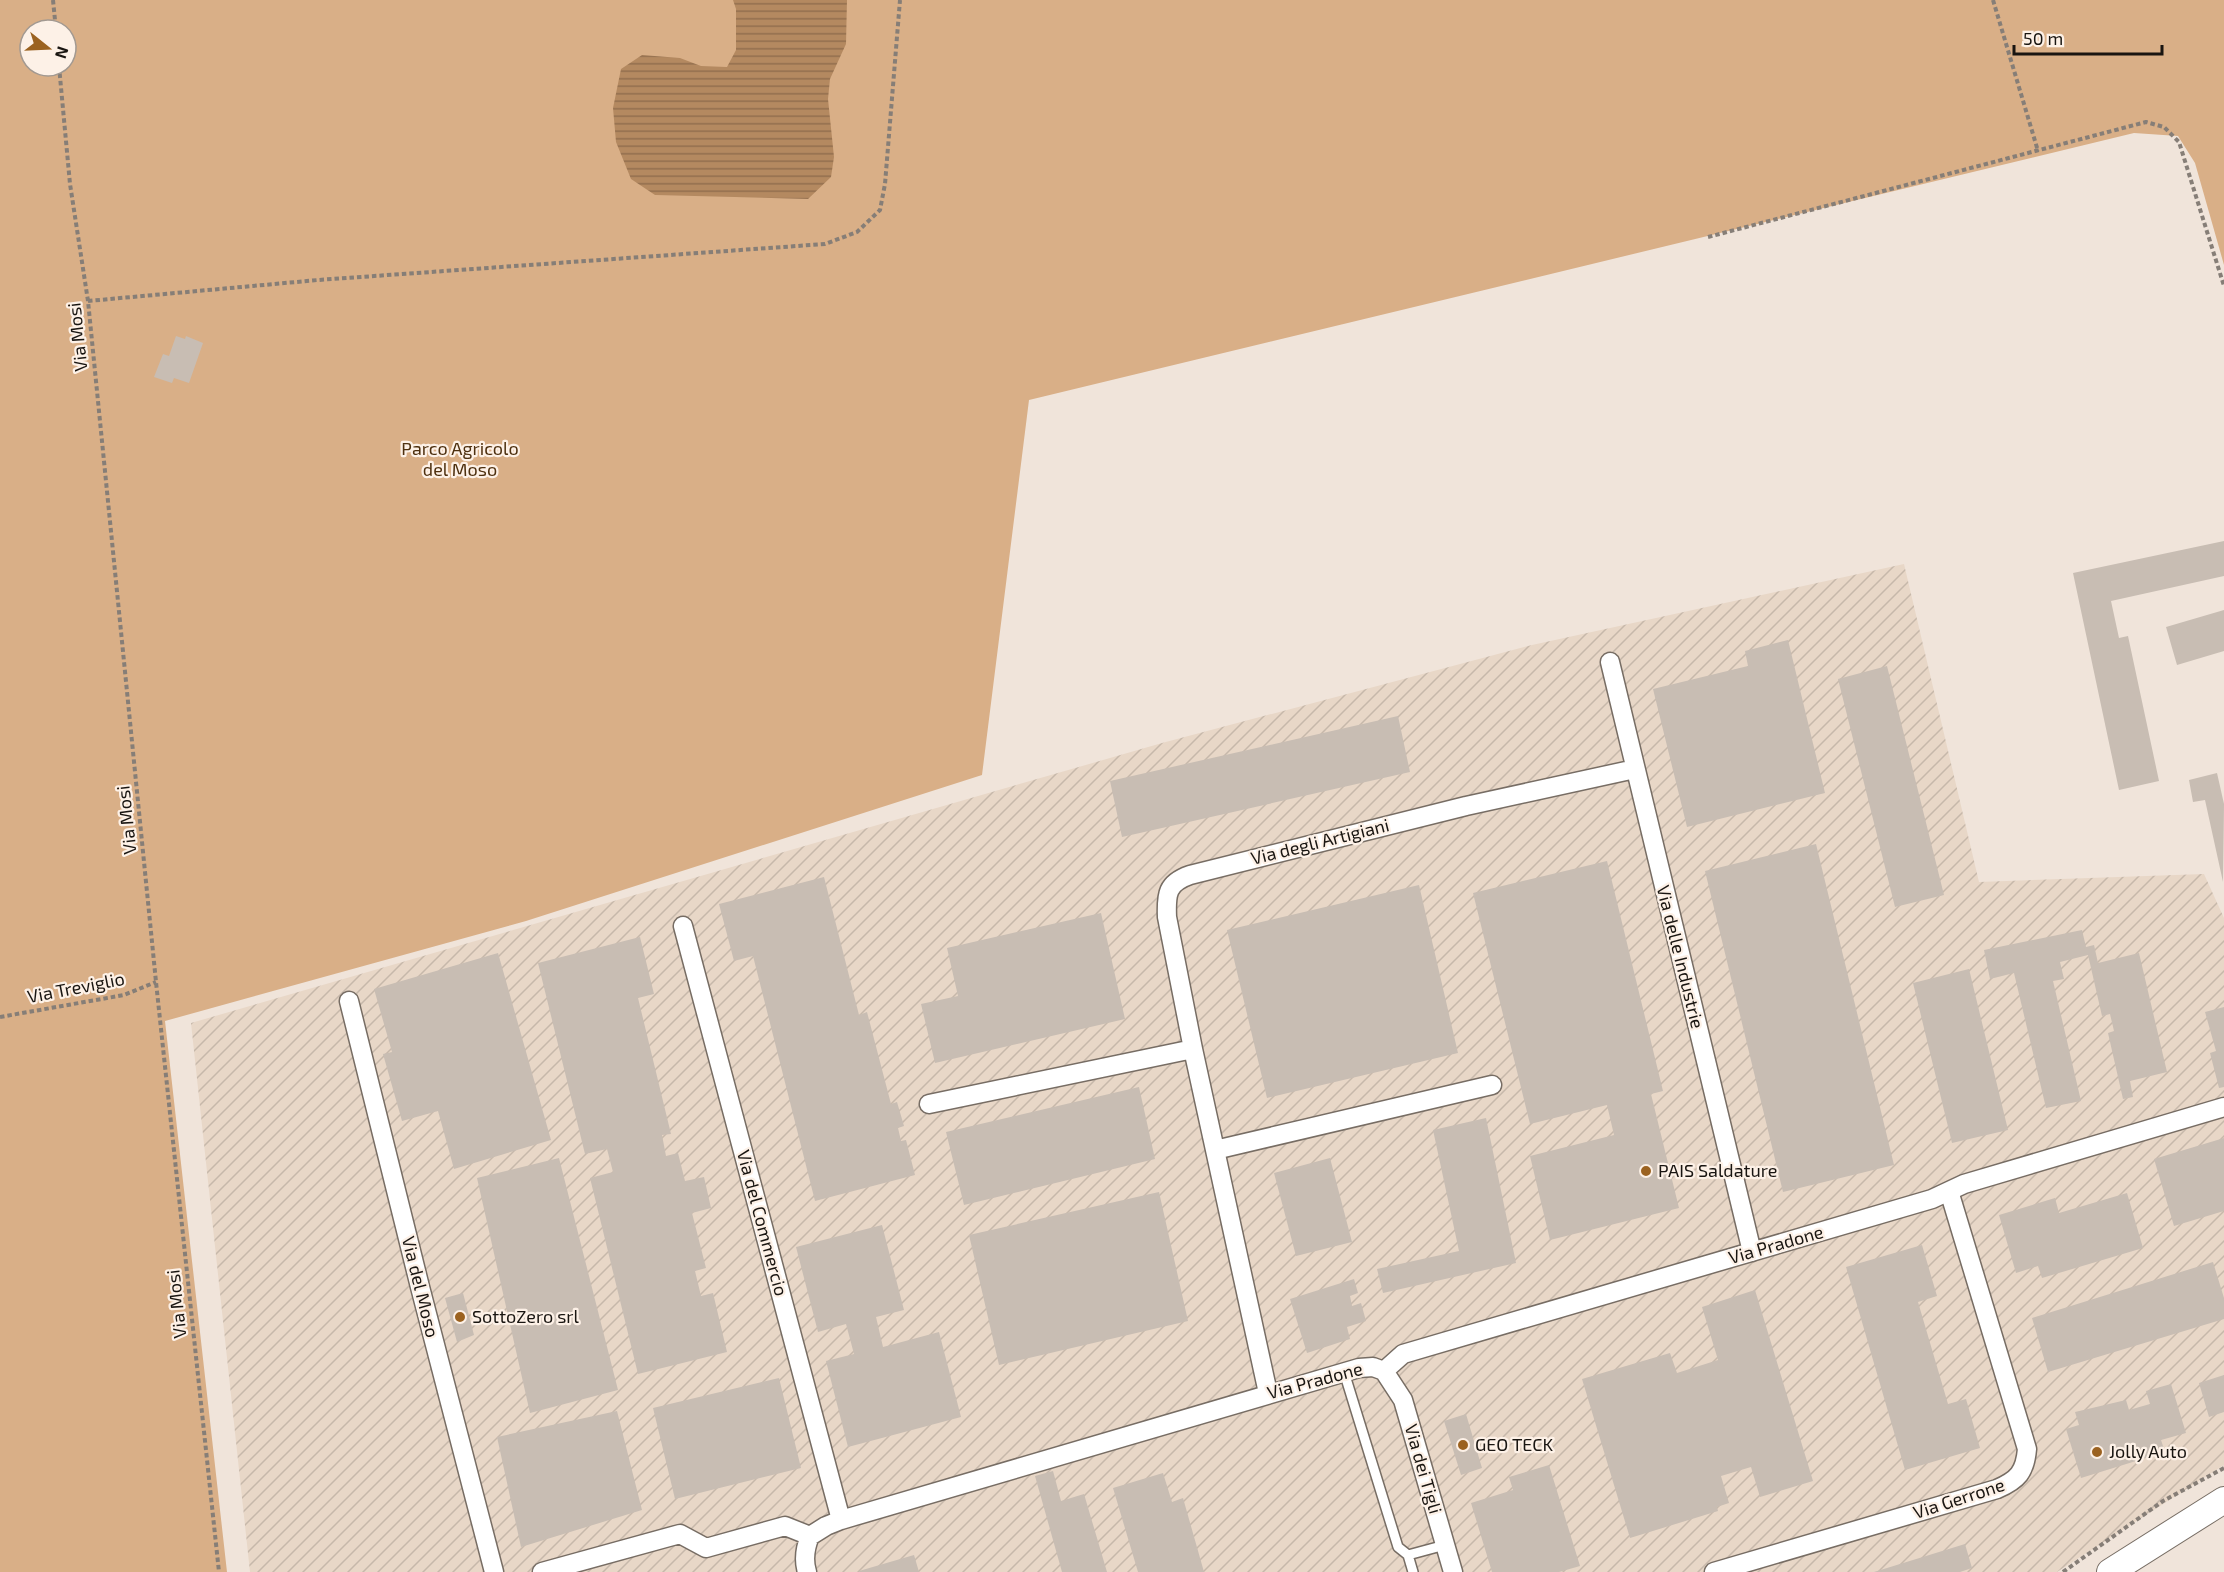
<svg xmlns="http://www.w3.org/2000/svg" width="2224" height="1572" viewBox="0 0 2224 1572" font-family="'Exo 2',sans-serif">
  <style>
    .industrial { fill: url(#industrial-furrows) }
    .park { fill: #d9af87; fill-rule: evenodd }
    .water { fill: url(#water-rules) }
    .building { fill: #c8bdb3 }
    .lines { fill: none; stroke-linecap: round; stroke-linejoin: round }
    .lane-casing { stroke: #776d64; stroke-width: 12 }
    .street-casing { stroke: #776d64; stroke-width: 21 }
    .secondary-casing { stroke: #776d64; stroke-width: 28 }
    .path { stroke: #867e77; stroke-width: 4; stroke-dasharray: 4.5 3; stroke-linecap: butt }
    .lane { stroke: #fff; stroke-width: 9 }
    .street { stroke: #fff; stroke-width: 18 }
    .secondary { stroke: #fff; stroke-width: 26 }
    .poi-dot { fill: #9b6220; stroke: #fdf1e7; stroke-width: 2 }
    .labels { text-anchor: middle; stroke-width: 4.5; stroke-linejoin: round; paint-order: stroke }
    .street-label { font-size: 18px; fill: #191511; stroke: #fdf1e7 }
    .park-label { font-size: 18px; fill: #4e300f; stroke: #fdf1e7 }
    .poi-label { font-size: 18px; fill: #191511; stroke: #fdf1e7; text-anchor: start }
  </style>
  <defs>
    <pattern id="industrial-furrows" width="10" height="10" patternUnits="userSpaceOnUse" patternTransform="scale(1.5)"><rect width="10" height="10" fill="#e8d7c7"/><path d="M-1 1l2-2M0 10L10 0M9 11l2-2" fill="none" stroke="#c6b8aa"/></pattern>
    <pattern id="water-rules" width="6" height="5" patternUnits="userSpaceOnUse" patternTransform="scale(1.5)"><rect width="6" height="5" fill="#b48960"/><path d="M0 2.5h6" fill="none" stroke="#926f4e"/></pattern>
  </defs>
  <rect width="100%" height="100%" fill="#f0e4da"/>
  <!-- industrial -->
  <path class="industrial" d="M1904,564l75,318 225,-8 20,44v547l-167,107h-1807l-59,-549 971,-280 370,-98z"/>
  <!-- park -->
  <path class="park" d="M0,0h2224v265l-29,-102 -17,-27 -44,-3 -1105,267 -47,375 -456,146 -361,100 62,551h-227zM30,30h36v36h-36z"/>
  <!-- water -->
  <path class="water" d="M733,0h114l-1,44 -16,35 -2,20 6,58 -3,20 -23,22 -153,-4 -24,-16 -15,-37 -3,-34 8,-39 21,-14 38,3 21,8 26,1 9,-17v-41z"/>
  <!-- building -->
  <path class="building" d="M176,336l9,3 1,-3 17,7 -14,40 -15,-5 -2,5 -18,-6 9,-23 6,2z
    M2224,541v35l-113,25 8,37 9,-2 31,145 -40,9 -46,-217z
    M2224,610v41l-47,14 -11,-38z
    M1788,640l37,153 -138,34 -34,-138 95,-23 -3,-15z
    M1887,666l57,229 -49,12 -57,-228z
    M1398,716l12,56 -288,65 -12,-56z
    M2217,773l7,31 -1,78 -18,-82 -12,2 -4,-22z
    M1816,844l78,321 -111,27 -78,-321z
    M1607,861l56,230 -12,3 28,114 -129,32 -20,-84 84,-21 -7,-30 -77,19 -57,-231z
    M824,877l35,138 8,-3 24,92 6,-2 7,24 -6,2 3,13 5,-1 9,35 -100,26 -62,-245 -19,5 -15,-57z
    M1419,885l39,168 -191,45 -40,-168z
    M1101,913l24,106 -190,44 -14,-59 37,-8 -11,-48z
    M2082,930l4,17 8,-2 4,18 41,-10 28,119 -37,9 3,16 -10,2 -15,-66 6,-2 -4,-17 -8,2 -14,-61 -28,7 4,17 -11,2 28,120 -35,7 -32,-135 -24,6 -6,-29z
    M640,937l14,57 -16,4 33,136 -9,1 4,21 12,-3 7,28 19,-4 7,31 -19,5 14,55 -11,3 6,25 12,-3 14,59 -89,22 -48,-196 23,-6 -6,-23 -22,5 -47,-191z
    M498,953l53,187 -97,29 -16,-58 -36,10 -19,-67 9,-2 -18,-63z
    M1969,969l39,161 -56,13 -39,-160z
    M2224,1007v80l-5,1 -9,-35 6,-2 -11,-39z
    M1139,1087l16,72 -191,46 -18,-73z
    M1486,1118l30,145 -133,30 -6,-24 82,-18 -26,-121z
    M2224,1138v73l-50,15 -20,-67z
    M559,1158l59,232 -88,23 -53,-235z
    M1330,1158l22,84 -56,14 -22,-83z
    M1159,1192l29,129 -189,44 -30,-130z
    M2127,1193l16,55 -101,30 -4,-12 -22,7 -17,-58 56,-17 4,15z
    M882,1225l22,85 -28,7 7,30 56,-15 22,85 -113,30 -22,-86 28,-7 -8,-30 -28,8 -22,-85z
    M1922,1245l15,51 -19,6 30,102 18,-5 14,49 -75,22 -59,-203z
    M2213,1262l11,36v21l-176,53 -16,-54z
    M1354,1279l4,14 -8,3 2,10 9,-3 5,18 -19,6 3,12 -43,14 -17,-54z
    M1755,1290l58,191 -53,16 -9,-30 -30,9 8,27 -12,4 1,4 -88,27 -48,-159 88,-26 7,20 41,-13 -16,-53z
    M463,1293l11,42 -17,7 -12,-44z
    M2224,1375v37l-15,5 -10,-34z
    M779,1378l22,90 -126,31 -22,-91z
    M2171,1384l15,49 -25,7 4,12 -84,26 -15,-49 13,-4 -4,-13 51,-12 3,10 21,-6 -4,-13z
    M617,1411l25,99 -121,37 -24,-110z
    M1466,1414l16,54 -21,7 -17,-54z
    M1549,1465l31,101 -21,6h-67l-21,-69 42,-13 -4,-13z
    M1053,1471l8,30 23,-7 23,78h-45l-27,-96z
    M1163,1473l9,29 11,-4 21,74h-66l-25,-84z
    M1965,1544l7,24 -12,4h-86z
    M914,1555l5,17h-60v-1z"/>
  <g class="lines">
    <defs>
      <path id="lane" d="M1344,1372l54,175 10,8 5,17
        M1408,1555l37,-10"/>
      <path id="street" d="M1610,662l142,590
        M683,926l158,594
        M349,1001l71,286 74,285
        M929,1104l264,-55
        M1215,1150l277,-65
        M1384,1371l19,29 50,172
        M1268,1393l-75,-344 -26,-132c-1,-23 0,-34 23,-42l276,-69 169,-37
        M542,1572l138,-38 26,14 79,-22 25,10 16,-10 15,-6 518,-152 14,-1 11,4 19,-17 529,-155 32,-15 260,-77
        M807,1572c-4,-13 -2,-24 3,-36
        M1714,1572l283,-83c21,-9 28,-17 30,-40l-78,-258"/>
      <path id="secondary" d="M2110,1572l114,-72"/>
    </defs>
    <!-- lane casing -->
    <use href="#lane" class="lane-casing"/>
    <!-- street casing -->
    <use href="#street" class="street-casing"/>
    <!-- secondary casing -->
    <use href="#secondary" class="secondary-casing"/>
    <!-- path -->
    <path class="path" d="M53,0l3,30
      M1993,0l45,151
      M59,66l11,118 18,117 68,681 63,590
      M1708,237l438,-115 18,5 15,15 45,144
      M88,301l230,-21 507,-36 32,-12 23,-22 5,-26 15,-184
      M0,1017l124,-22 32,-13
      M2063,1572l100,-71 61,-33"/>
    <!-- lane -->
    <use href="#lane" class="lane"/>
    <!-- street -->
    <use href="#street" class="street"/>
    <!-- secondary -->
    <use href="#secondary" class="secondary"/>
  </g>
  <!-- markers -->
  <g class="poi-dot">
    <circle cx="1646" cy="1171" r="6"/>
    <circle cx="460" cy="1317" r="6"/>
    <circle cx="1463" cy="1445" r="6"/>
    <circle cx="2097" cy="1452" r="6"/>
  </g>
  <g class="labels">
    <!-- street labels -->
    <g class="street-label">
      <text transform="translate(78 337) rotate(-96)" y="6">Via Mosi</text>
      <text transform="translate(127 820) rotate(-96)" y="6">Via Mosi</text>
      <text transform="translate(1320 842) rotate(-14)" y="6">Via degli Artigiani</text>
      <text transform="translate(1680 957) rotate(76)" y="6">Via delle Industrie</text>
      <text transform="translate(76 988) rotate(-11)" y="6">Via Treviglio</text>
      <text transform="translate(762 1223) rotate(75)" y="6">Via del Commercio</text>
      <text transform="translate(1776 1245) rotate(-16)" y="6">Via Pradone</text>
      <text transform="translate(420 1287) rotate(76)" y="6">Via del Moso</text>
      <text transform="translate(177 1304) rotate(-96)" y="6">Via Mosi</text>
      <text transform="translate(1315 1381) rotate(-15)" y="6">Via Pradone</text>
      <text transform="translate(1423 1469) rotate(74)" y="6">Via dei Tigli</text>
      <text transform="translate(1959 1499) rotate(-18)" y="6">Via Gerrone</text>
    </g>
    <!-- park labels -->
    <g class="park-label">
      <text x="460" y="455">Parco Agricolo<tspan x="460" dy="21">del Moso</tspan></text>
    </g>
    <!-- poi labels -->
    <g class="poi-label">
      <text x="1658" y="1177">PAIS Saldature</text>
      <text x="472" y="1323">SottoZero srl</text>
      <text x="1475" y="1451">GEO TECK</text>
      <text x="2109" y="1458">Jolly Auto</text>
    </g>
  </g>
  <!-- north arrow -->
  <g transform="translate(48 48) rotate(108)"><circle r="28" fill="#fdf1e7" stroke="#a29991" stroke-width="1.5"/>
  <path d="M0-4.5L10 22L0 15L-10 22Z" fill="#9b6220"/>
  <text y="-9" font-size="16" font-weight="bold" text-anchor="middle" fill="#191511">N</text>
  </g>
  <!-- scale -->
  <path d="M2014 45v9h148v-9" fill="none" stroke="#191511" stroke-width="3"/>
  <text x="2023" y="45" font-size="18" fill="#191511" stroke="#fdf1e7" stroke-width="4.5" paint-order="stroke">50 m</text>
</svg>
